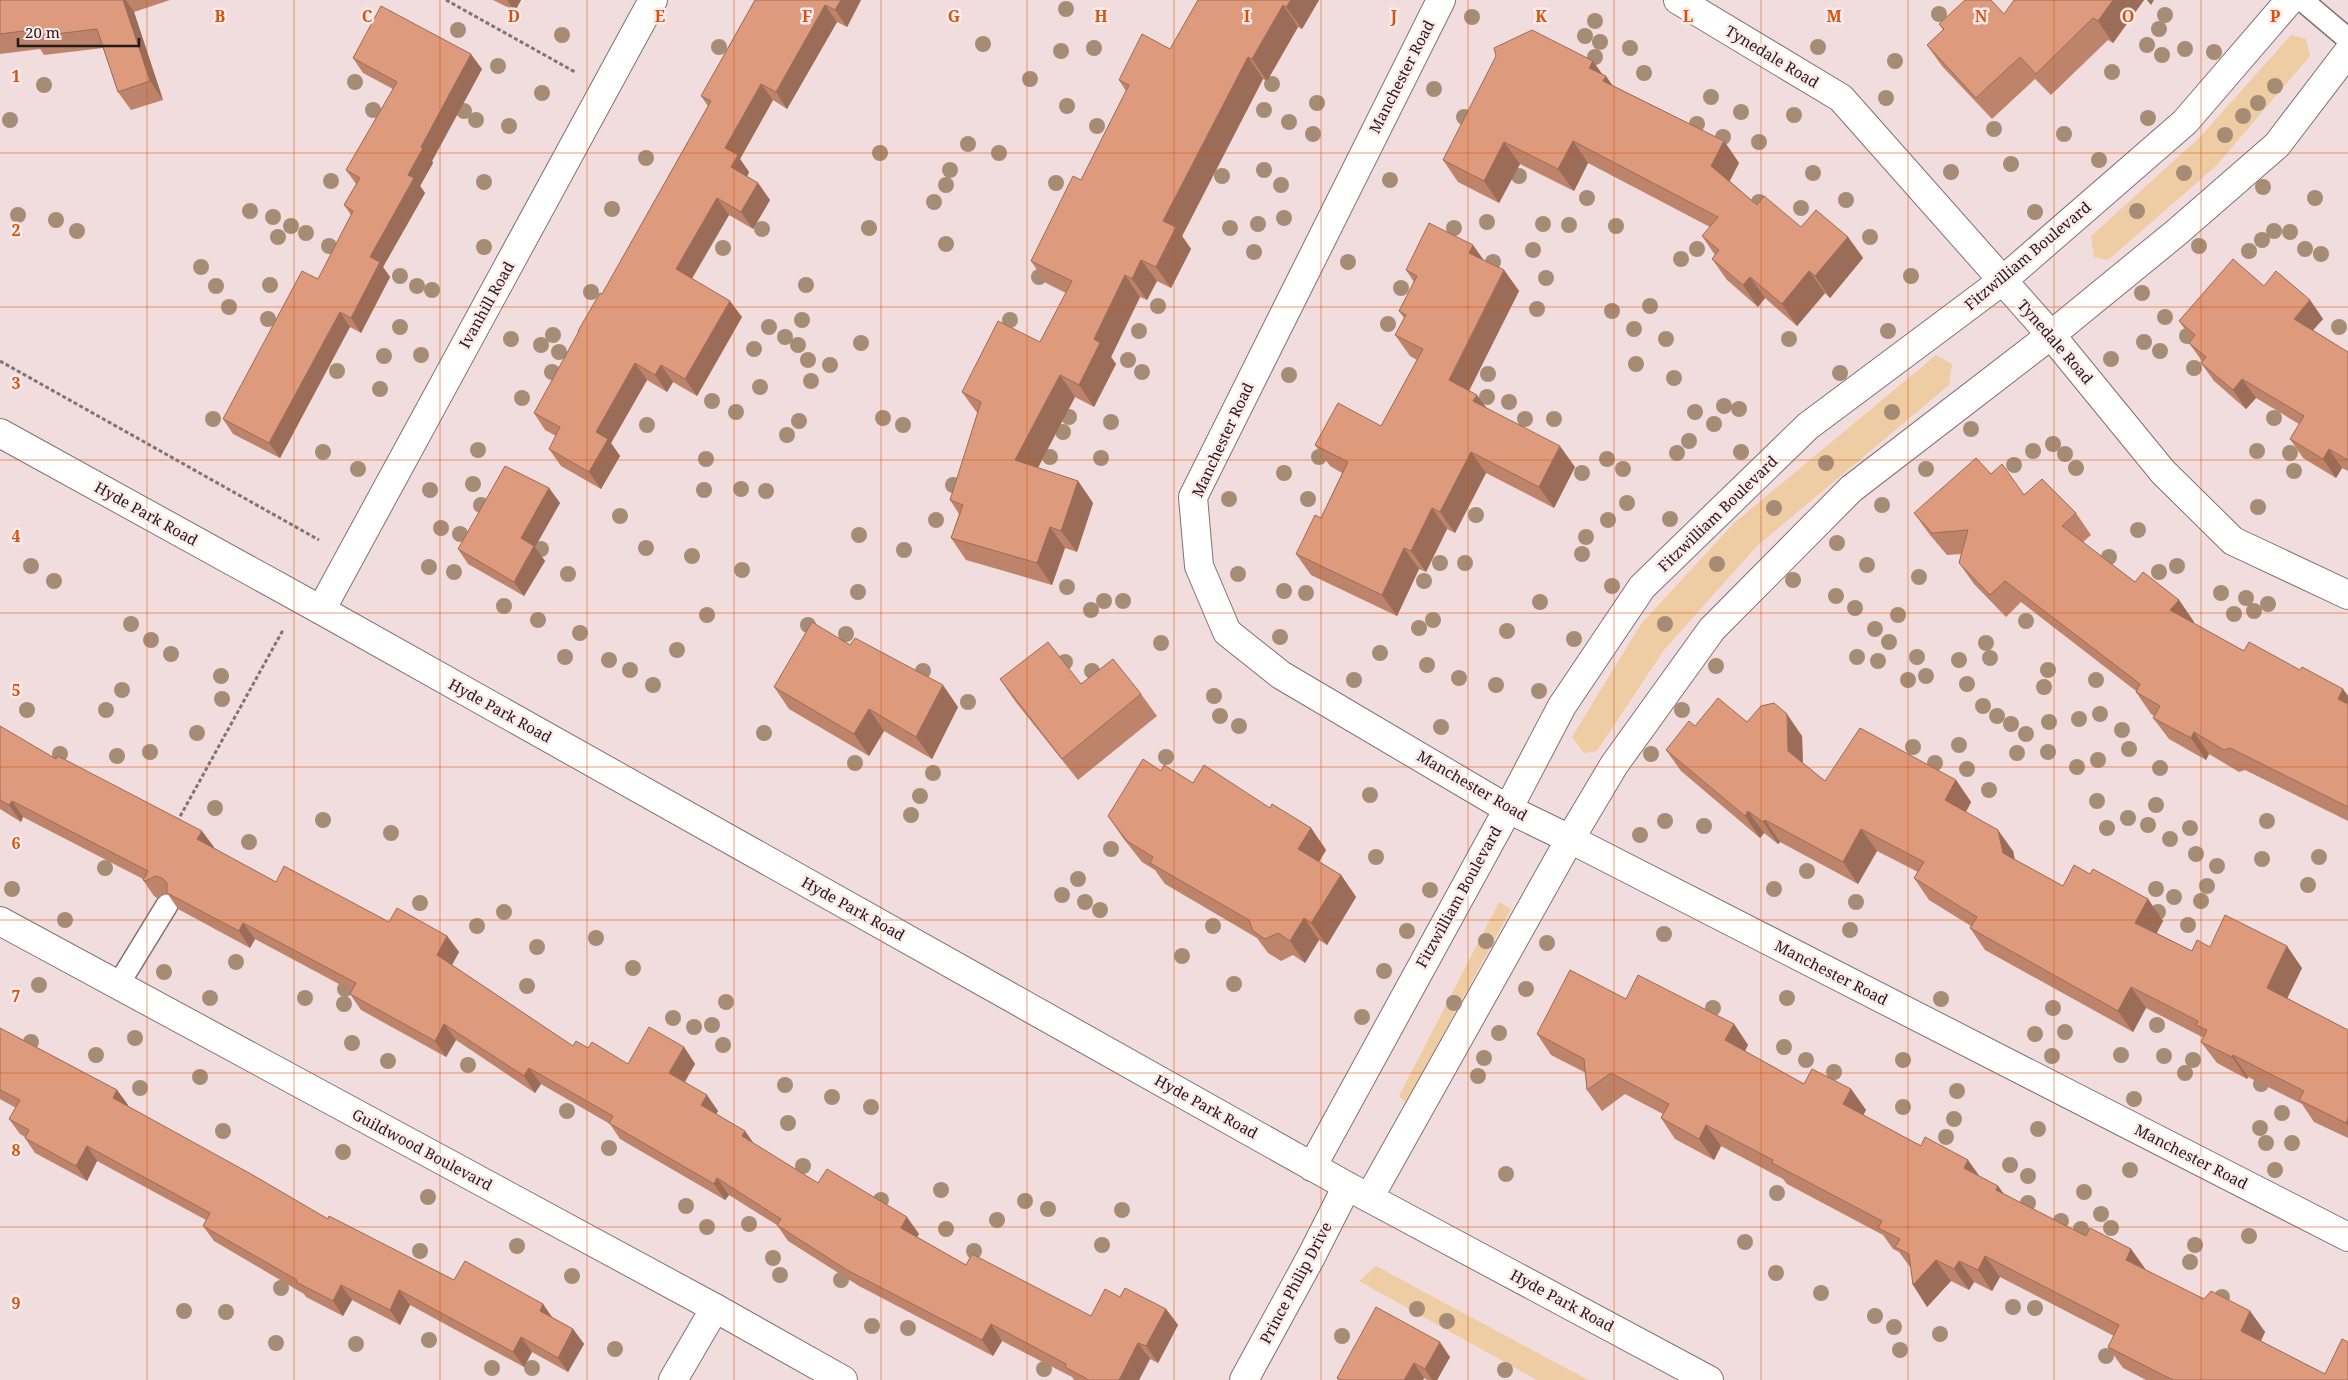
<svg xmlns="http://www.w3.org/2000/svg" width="2348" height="1380" viewBox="0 0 2348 1380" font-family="'Noto Serif',serif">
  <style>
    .green { fill: #efcda4 }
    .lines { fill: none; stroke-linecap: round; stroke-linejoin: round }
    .lane-casing { stroke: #837271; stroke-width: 24 }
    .street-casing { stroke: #837271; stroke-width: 30 }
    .secondary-casing { stroke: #837271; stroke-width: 30 }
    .path { stroke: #817474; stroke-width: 3; stroke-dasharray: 4 2.5; stroke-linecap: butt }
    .lane { stroke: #fff; stroke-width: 21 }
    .street { stroke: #fff; stroke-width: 28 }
    .secondary { stroke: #fff; stroke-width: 28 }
    .tree { fill: #a68c74 }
    .wall { fill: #be846b }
    .shaded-wall { fill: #9b6c57 }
    .building { fill: #dd9a7c; stroke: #9b6c57 }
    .grid { fill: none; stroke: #d4530e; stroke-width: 1; stroke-opacity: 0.55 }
    .labels { text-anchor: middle; stroke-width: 5; stroke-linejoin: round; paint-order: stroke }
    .street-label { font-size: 15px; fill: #221b1b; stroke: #feeaea }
    .grid-label { font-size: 16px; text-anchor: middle; font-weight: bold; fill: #d4530e; stroke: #feeaea; stroke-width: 5; stroke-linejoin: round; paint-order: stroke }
  </style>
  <rect width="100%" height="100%" fill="#f1dddd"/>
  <!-- green -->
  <path class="green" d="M2291,35l15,4 4,17 -94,110 -108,94 -14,-3 -3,-21 109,-99z
    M1936,355l16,9 -3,21 -193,162 -92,103 -67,101 -13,2 -12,-16 69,-113 93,-101z
    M1499,902l12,7 -105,194 -7,-7z
    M1376,1266l212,114h-51l-178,-99z"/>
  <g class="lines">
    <defs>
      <path id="lane" d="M2302,0l46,39
        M118,985l49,-80"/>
      <path id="street" d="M1678,0l163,98 210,237 112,137 70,69 115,54
        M2348,52l-71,93 -100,87 -126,103 -200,154 -139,140 -98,136 -44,74 778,398
        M321,610l332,-610
        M1508,809l54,-103 80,-119 166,-161 194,-145 183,-159 105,-122
        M673,1380l42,-72"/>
      <path id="secondary" d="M0,433l321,177 1026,576 362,194
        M0,921l715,387 128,72
        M1312,1167l196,-358
        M1369,1198l201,-359 -62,-30 -227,-134 -54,-43 -28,-66 -6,-69 248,-497
        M1244,1380l67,-123 36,-71"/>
    </defs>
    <!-- lane casing -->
    <use href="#lane" class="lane-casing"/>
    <!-- street casing -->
    <use href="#street" class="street-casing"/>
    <!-- secondary casing -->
    <use href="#secondary" class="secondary-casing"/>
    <!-- path -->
    <path class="path" d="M446,0l129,72
      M0,361l319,179
      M177,822l106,-192"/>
    <!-- lane -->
    <use href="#lane" class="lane"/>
    <!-- street -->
    <use href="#street" class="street"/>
    <!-- secondary -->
    <use href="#secondary" class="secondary"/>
  </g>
  <!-- trees -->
  <g class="tree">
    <circle cx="1066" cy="9" r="8"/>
    <circle cx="1939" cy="14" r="8"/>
    <circle cx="2165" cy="15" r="8"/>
    <circle cx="1472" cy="17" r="8"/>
    <circle cx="1595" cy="21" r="8"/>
    <circle cx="2159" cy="29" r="8"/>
    <circle cx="458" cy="30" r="8"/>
    <circle cx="562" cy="35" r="8"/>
    <circle cx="1585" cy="36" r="8"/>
    <circle cx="1600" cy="42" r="8"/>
    <circle cx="983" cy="44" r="8"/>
    <circle cx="2147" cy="45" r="8"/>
    <circle cx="719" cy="47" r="8"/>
    <circle cx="1818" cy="47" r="8"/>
    <circle cx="1094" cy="48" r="8"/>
    <circle cx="1630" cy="48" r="8"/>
    <circle cx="2185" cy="49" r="8"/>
    <circle cx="1061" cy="51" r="8"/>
    <circle cx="2214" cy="52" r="8"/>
    <circle cx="2162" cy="55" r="8"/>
    <circle cx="1595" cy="57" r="8"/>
    <circle cx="1895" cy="61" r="8"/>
    <circle cx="498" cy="66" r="8"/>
    <circle cx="2112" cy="72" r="8"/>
    <circle cx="1644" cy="73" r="8"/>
    <circle cx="1030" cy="79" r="8"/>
    <circle cx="355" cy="82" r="8"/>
    <circle cx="1272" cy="84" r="8"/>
    <circle cx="44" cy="85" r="8"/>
    <circle cx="2275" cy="86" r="8"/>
    <circle cx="1434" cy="89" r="8"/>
    <circle cx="542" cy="93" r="8"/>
    <circle cx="1711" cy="97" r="8"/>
    <circle cx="1886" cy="98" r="8"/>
    <circle cx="1317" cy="103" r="8"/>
    <circle cx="2258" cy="103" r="8"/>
    <circle cx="1067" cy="106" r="8"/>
    <circle cx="373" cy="110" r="8"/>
    <circle cx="1264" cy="110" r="8"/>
    <circle cx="464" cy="111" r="8"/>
    <circle cx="1741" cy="112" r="8"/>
    <circle cx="1794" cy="115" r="8"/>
    <circle cx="2243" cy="116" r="8"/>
    <circle cx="1464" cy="117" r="8"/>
    <circle cx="2148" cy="118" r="8"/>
    <circle cx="10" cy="120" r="8"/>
    <circle cx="476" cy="120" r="8"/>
    <circle cx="1289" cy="122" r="8"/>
    <circle cx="1697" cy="124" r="8"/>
    <circle cx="509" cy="126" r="8"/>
    <circle cx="1097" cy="126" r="8"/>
    <circle cx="1994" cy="129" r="8"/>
    <circle cx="1313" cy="134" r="8"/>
    <circle cx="2064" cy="134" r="8"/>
    <circle cx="2225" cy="135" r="8"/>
    <circle cx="1723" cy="137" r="8"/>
    <circle cx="1759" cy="142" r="8"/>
    <circle cx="968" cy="144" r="8"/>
    <circle cx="880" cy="153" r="8"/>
    <circle cx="999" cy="153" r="8"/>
    <circle cx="646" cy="158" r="8"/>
    <circle cx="2099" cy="160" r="8"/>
    <circle cx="2011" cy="164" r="8"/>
    <circle cx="950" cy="170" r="8"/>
    <circle cx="1264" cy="170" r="8"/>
    <circle cx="1951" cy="172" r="8"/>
    <circle cx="1813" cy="173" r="8"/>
    <circle cx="2184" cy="173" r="8"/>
    <circle cx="1222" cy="176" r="8"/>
    <circle cx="1519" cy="176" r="8"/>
    <circle cx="1390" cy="180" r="8"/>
    <circle cx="331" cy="181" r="8"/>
    <circle cx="484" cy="182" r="8"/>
    <circle cx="1056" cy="183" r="8"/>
    <circle cx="946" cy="185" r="8"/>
    <circle cx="1281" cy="185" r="8"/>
    <circle cx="2263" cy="187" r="8"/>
    <circle cx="1587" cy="198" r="8"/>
    <circle cx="2315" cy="198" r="8"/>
    <circle cx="1846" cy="200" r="8"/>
    <circle cx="934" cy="202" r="8"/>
    <circle cx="1759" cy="202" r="8"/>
    <circle cx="1801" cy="208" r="8"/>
    <circle cx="612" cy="209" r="8"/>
    <circle cx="250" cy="211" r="8"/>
    <circle cx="2137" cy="211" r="8"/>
    <circle cx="2035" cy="212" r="8"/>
    <circle cx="18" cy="215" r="8"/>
    <circle cx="273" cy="217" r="8"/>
    <circle cx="1284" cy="218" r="8"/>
    <circle cx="56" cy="220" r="8"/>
    <circle cx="1487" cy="222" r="8"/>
    <circle cx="1258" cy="224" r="8"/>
    <circle cx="1543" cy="224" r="8"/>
    <circle cx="1569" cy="225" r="8"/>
    <circle cx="291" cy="226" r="8"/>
    <circle cx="1616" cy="226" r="8"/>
    <circle cx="869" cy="228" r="8"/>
    <circle cx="1230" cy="228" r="8"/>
    <circle cx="1454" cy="228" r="8"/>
    <circle cx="762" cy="229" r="8"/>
    <circle cx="77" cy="231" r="8"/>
    <circle cx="2274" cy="231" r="8"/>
    <circle cx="2290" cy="232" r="8"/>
    <circle cx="306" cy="233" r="8"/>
    <circle cx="278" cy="237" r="8"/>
    <circle cx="1870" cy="237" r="8"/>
    <circle cx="2262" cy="240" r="8"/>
    <circle cx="946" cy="244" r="8"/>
    <circle cx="329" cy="246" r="8"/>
    <circle cx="2199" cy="246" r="8"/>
    <circle cx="484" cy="247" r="8"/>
    <circle cx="723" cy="248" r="8"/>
    <circle cx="1697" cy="249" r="8"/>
    <circle cx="2305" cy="249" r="8"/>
    <circle cx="1533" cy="250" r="8"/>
    <circle cx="2249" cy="251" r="8"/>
    <circle cx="1254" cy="252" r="8"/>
    <circle cx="2321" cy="254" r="8"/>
    <circle cx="1681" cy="259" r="8"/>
    <circle cx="1348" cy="262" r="8"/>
    <circle cx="1493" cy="262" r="8"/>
    <circle cx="201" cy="267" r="8"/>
    <circle cx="400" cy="276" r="8"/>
    <circle cx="1911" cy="276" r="8"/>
    <circle cx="1039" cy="277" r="8"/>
    <circle cx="1546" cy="278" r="8"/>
    <circle cx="270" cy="285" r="8"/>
    <circle cx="806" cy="285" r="8"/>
    <circle cx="216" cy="286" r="8"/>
    <circle cx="417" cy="286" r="8"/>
    <circle cx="1401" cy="288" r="8"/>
    <circle cx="432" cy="290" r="8"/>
    <circle cx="591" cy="292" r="8"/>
    <circle cx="2142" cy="293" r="8"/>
    <circle cx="1158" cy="306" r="8"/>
    <circle cx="1650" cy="306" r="8"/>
    <circle cx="229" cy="307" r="8"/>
    <circle cx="1537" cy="309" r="8"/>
    <circle cx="1612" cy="311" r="8"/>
    <circle cx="2165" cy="317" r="8"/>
    <circle cx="268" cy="319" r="8"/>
    <circle cx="802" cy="320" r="8"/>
    <circle cx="1010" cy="320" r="8"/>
    <circle cx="1388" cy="324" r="8"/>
    <circle cx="400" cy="327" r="8"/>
    <circle cx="769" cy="327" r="8"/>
    <circle cx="2339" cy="327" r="8"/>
    <circle cx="1634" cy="329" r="8"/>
    <circle cx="1139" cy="331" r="8"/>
    <circle cx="1888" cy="331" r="8"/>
    <circle cx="553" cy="335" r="8"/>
    <circle cx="2187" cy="336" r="8"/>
    <circle cx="785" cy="337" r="8"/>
    <circle cx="511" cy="339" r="8"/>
    <circle cx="1666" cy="339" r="8"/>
    <circle cx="1789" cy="339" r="8"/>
    <circle cx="2144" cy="342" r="8"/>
    <circle cx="861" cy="343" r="8"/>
    <circle cx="541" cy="345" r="8"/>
    <circle cx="798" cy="345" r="8"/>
    <circle cx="754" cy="349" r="8"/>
    <circle cx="2160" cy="351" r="8"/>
    <circle cx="559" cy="352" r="8"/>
    <circle cx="421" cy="355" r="8"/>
    <circle cx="384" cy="356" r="8"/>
    <circle cx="2111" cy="359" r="8"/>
    <circle cx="808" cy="360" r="8"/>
    <circle cx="1128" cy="360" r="8"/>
    <circle cx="1636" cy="364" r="8"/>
    <circle cx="830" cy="365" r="8"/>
    <circle cx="2194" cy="368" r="8"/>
    <circle cx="337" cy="371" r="8"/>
    <circle cx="552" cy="372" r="8"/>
    <circle cx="1142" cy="372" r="8"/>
    <circle cx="1840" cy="373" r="8"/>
    <circle cx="1488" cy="374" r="8"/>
    <circle cx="1289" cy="375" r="8"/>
    <circle cx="1674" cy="378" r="8"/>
    <circle cx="811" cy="381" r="8"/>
    <circle cx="760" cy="387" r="8"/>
    <circle cx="380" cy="389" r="8"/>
    <circle cx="1487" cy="397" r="8"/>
    <circle cx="522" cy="398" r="8"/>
    <circle cx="712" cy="401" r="8"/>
    <circle cx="1509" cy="402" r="8"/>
    <circle cx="1724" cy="406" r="8"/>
    <circle cx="1739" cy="409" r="8"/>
    <circle cx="736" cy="412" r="8"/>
    <circle cx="1695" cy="412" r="8"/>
    <circle cx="1892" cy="412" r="8"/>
    <circle cx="1069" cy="417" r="8"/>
    <circle cx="883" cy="418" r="8"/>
    <circle cx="2274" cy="418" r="8"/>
    <circle cx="213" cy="419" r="8"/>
    <circle cx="1525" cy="419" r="8"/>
    <circle cx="1554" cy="419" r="8"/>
    <circle cx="799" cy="421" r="8"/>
    <circle cx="1111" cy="422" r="8"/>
    <circle cx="1714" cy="424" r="8"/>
    <circle cx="647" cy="425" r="8"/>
    <circle cx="903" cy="425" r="8"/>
    <circle cx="1971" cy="429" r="8"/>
    <circle cx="1063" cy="432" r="8"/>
    <circle cx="787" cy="435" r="8"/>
    <circle cx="1689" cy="441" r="8"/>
    <circle cx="2053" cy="444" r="8"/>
    <circle cx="478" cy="450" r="8"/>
    <circle cx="2033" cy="451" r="8"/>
    <circle cx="2257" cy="451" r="8"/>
    <circle cx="323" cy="452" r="8"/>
    <circle cx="1741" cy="452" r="8"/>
    <circle cx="1677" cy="453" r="8"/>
    <circle cx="2290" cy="453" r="8"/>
    <circle cx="2065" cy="454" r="8"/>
    <circle cx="1050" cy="457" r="8"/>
    <circle cx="1319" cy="457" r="8"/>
    <circle cx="1101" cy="458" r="8"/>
    <circle cx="706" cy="459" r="8"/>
    <circle cx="1607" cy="459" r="8"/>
    <circle cx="1826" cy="463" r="8"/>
    <circle cx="2014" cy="465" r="8"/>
    <circle cx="2076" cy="468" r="8"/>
    <circle cx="358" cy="469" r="8"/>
    <circle cx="1623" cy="469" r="8"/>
    <circle cx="1926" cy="469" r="8"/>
    <circle cx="2294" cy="471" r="8"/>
    <circle cx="1284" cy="473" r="8"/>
    <circle cx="1582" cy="473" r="8"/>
    <circle cx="473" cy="484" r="8"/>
    <circle cx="953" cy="485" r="8"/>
    <circle cx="741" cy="489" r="8"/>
    <circle cx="430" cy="490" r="8"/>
    <circle cx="704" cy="490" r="8"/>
    <circle cx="766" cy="491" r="8"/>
    <circle cx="1229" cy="499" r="8"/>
    <circle cx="1308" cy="499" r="8"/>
    <circle cx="1627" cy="503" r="8"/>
    <circle cx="481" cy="505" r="8"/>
    <circle cx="1882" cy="505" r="8"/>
    <circle cx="2258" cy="507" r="8"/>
    <circle cx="1774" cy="508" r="8"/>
    <circle cx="1476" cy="515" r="8"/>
    <circle cx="620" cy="516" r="8"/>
    <circle cx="1670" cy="519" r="8"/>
    <circle cx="936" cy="520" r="8"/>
    <circle cx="1608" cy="520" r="8"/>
    <circle cx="441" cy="528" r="8"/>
    <circle cx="2138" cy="530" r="8"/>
    <circle cx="460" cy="534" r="8"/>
    <circle cx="859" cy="535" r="8"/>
    <circle cx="1586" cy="537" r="8"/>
    <circle cx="1837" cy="543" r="8"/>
    <circle cx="646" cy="548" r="8"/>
    <circle cx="541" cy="549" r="8"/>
    <circle cx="904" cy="550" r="8"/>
    <circle cx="1582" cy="554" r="8"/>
    <circle cx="692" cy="556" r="8"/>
    <circle cx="2109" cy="557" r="8"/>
    <circle cx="1440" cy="563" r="8"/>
    <circle cx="1465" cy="563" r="8"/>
    <circle cx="1717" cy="564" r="8"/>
    <circle cx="1867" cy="565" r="8"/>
    <circle cx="31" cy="566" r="8"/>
    <circle cx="2177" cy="566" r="8"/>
    <circle cx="429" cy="567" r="8"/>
    <circle cx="742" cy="570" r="8"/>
    <circle cx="454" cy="572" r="8"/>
    <circle cx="2159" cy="572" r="8"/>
    <circle cx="568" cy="574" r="8"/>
    <circle cx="1238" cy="574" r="8"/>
    <circle cx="1919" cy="577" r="8"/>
    <circle cx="1793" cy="580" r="8"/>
    <circle cx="54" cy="581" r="8"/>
    <circle cx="1424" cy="581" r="8"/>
    <circle cx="1612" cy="586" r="8"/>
    <circle cx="1067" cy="587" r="8"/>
    <circle cx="1284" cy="591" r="8"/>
    <circle cx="858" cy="592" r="8"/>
    <circle cx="1306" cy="593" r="8"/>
    <circle cx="2221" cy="593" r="8"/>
    <circle cx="1836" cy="596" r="8"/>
    <circle cx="2246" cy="598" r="8"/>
    <circle cx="1104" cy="601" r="8"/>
    <circle cx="1123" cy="601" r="8"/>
    <circle cx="1540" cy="602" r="8"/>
    <circle cx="2268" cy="604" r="8"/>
    <circle cx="504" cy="606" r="8"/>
    <circle cx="1855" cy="608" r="8"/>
    <circle cx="1091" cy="610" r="8"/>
    <circle cx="2254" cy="611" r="8"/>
    <circle cx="2234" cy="614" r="8"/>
    <circle cx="707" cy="615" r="8"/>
    <circle cx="1898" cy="615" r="8"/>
    <circle cx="538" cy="620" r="8"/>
    <circle cx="1433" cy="620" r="8"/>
    <circle cx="2026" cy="621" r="8"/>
    <circle cx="131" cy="624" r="8"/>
    <circle cx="1665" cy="624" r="8"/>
    <circle cx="808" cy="625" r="8"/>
    <circle cx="1419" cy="628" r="8"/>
    <circle cx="1875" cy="629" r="8"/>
    <circle cx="1507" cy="631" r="8"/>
    <circle cx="580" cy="633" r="8"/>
    <circle cx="846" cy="634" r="8"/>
    <circle cx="1280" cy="637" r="8"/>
    <circle cx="1574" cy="639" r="8"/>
    <circle cx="151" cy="640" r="8"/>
    <circle cx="1889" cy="642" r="8"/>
    <circle cx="1161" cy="643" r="8"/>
    <circle cx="1986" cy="643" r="8"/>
    <circle cx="677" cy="650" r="8"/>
    <circle cx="1380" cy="653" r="8"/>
    <circle cx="171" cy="654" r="8"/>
    <circle cx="565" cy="657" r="8"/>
    <circle cx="1857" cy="657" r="8"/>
    <circle cx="1917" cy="657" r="8"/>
    <circle cx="1990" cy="658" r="8"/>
    <circle cx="609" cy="660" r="8"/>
    <circle cx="1959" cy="660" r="8"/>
    <circle cx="1878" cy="661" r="8"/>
    <circle cx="1065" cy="662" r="8"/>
    <circle cx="1427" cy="665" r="8"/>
    <circle cx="1716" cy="666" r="8"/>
    <circle cx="630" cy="670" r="8"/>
    <circle cx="2048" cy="670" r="8"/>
    <circle cx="923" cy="671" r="8"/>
    <circle cx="1092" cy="671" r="8"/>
    <circle cx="221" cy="676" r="8"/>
    <circle cx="1926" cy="676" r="8"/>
    <circle cx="1459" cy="678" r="8"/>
    <circle cx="1354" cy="680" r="8"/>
    <circle cx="1908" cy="680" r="8"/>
    <circle cx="2096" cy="680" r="8"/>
    <circle cx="1967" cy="684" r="8"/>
    <circle cx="653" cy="685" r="8"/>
    <circle cx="1496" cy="685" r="8"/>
    <circle cx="2044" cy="687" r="8"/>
    <circle cx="122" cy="690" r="8"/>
    <circle cx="1539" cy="691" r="8"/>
    <circle cx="1214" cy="696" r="8"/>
    <circle cx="222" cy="699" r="8"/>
    <circle cx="968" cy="702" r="8"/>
    <circle cx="1983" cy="706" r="8"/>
    <circle cx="27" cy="710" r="8"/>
    <circle cx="106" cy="710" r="8"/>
    <circle cx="1682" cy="710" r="8"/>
    <circle cx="2100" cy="714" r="8"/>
    <circle cx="1220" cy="716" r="8"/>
    <circle cx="1997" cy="716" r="8"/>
    <circle cx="2079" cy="719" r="8"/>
    <circle cx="2049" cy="722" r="8"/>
    <circle cx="2011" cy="724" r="8"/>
    <circle cx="1239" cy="726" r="8"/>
    <circle cx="1441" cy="727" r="8"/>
    <circle cx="2122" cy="730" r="8"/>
    <circle cx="197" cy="733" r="8"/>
    <circle cx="764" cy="733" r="8"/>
    <circle cx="2026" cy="734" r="8"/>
    <circle cx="1959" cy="745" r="8"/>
    <circle cx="1913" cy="747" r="8"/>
    <circle cx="2129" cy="749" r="8"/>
    <circle cx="150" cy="752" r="8"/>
    <circle cx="2048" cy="752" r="8"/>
    <circle cx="2017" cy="753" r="8"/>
    <circle cx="60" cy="754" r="8"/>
    <circle cx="1651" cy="754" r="8"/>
    <circle cx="117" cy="756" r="8"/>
    <circle cx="1166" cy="757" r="8"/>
    <circle cx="2098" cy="760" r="8"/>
    <circle cx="855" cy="763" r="8"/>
    <circle cx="1935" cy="763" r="8"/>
    <circle cx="2077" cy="767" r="8"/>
    <circle cx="2160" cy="768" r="8"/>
    <circle cx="1967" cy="769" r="8"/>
    <circle cx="933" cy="773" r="8"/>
    <circle cx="1989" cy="790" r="8"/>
    <circle cx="1370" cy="795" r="8"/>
    <circle cx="920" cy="796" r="8"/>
    <circle cx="2097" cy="801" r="8"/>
    <circle cx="2156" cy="805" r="8"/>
    <circle cx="215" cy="808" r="8"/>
    <circle cx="911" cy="815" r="8"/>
    <circle cx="2128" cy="818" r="8"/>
    <circle cx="323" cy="820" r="8"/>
    <circle cx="1665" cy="821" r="8"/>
    <circle cx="2267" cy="821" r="8"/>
    <circle cx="2148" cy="825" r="8"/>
    <circle cx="1704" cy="826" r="8"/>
    <circle cx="2107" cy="828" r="8"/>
    <circle cx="2190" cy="828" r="8"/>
    <circle cx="391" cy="833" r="8"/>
    <circle cx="1640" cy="835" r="8"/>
    <circle cx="2170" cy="839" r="8"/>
    <circle cx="249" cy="842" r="8"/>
    <circle cx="1111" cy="849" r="8"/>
    <circle cx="2196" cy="854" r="8"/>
    <circle cx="1376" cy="857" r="8"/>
    <circle cx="2319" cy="857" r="8"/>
    <circle cx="2262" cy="859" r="8"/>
    <circle cx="2217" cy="866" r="8"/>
    <circle cx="105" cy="868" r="8"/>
    <circle cx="1807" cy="871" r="8"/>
    <circle cx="1078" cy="879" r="8"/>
    <circle cx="2308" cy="885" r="8"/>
    <circle cx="2207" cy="886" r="8"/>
    <circle cx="12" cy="889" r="8"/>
    <circle cx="1774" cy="889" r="8"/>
    <circle cx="2156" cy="889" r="8"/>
    <circle cx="1430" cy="890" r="8"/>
    <circle cx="1062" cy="895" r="8"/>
    <circle cx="2174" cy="897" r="8"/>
    <circle cx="2201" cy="901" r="8"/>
    <circle cx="1085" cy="902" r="8"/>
    <circle cx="1856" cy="902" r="8"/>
    <circle cx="420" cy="903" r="8"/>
    <circle cx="1100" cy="910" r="8"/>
    <circle cx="504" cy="912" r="8"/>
    <circle cx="2158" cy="912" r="8"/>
    <circle cx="65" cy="920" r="8"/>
    <circle cx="2188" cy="925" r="8"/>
    <circle cx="477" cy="926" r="8"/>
    <circle cx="1213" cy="926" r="8"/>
    <circle cx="1850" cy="930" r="8"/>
    <circle cx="1407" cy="931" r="8"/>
    <circle cx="1664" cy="934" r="8"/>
    <circle cx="596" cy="938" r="8"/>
    <circle cx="1486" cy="941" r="8"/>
    <circle cx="1547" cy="943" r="8"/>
    <circle cx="537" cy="947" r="8"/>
    <circle cx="1182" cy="956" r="8"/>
    <circle cx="236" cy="962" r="8"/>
    <circle cx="633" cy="968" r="8"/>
    <circle cx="1384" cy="971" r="8"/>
    <circle cx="164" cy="972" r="8"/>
    <circle cx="1234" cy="984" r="8"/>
    <circle cx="39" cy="985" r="8"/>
    <circle cx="527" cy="986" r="8"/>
    <circle cx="345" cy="989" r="8"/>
    <circle cx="1526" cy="989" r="8"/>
    <circle cx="210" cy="998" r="8"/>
    <circle cx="305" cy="998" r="8"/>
    <circle cx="1787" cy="998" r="8"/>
    <circle cx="1941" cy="999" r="8"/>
    <circle cx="726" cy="1002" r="8"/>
    <circle cx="1454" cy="1003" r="8"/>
    <circle cx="344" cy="1004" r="8"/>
    <circle cx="1713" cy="1008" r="8"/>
    <circle cx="2053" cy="1008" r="8"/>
    <circle cx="1362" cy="1017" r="8"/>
    <circle cx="673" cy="1018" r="8"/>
    <circle cx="712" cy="1025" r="8"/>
    <circle cx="2157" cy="1025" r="8"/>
    <circle cx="694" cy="1027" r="8"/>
    <circle cx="2065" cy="1032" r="8"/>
    <circle cx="1499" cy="1033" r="8"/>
    <circle cx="2035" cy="1034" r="8"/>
    <circle cx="135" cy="1038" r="8"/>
    <circle cx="31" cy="1042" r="8"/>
    <circle cx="352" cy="1043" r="8"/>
    <circle cx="723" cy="1045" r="8"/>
    <circle cx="1784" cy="1047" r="8"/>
    <circle cx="96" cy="1055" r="8"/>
    <circle cx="2121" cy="1055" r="8"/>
    <circle cx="2052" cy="1056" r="8"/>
    <circle cx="2164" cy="1056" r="8"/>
    <circle cx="1484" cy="1058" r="8"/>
    <circle cx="1806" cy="1060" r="8"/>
    <circle cx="1903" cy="1060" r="8"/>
    <circle cx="2193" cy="1060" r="8"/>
    <circle cx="388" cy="1061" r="8"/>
    <circle cx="468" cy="1065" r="8"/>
    <circle cx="1834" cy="1072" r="8"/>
    <circle cx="2185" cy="1073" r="8"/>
    <circle cx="1478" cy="1076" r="8"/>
    <circle cx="200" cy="1077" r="8"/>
    <circle cx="2261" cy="1084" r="8"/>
    <circle cx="785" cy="1085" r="8"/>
    <circle cx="140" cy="1088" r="8"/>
    <circle cx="1957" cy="1091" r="8"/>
    <circle cx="832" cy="1097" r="8"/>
    <circle cx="2134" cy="1099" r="8"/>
    <circle cx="871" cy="1107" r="8"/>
    <circle cx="1903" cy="1107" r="8"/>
    <circle cx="567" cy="1111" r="8"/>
    <circle cx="2282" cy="1113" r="8"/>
    <circle cx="1954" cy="1119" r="8"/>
    <circle cx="788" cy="1123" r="8"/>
    <circle cx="2260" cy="1128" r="8"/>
    <circle cx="2038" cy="1129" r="8"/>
    <circle cx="223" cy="1131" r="8"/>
    <circle cx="1946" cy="1137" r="8"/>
    <circle cx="2266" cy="1143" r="8"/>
    <circle cx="2292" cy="1143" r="8"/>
    <circle cx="609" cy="1148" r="8"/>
    <circle cx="343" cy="1152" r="8"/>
    <circle cx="2010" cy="1165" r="8"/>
    <circle cx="803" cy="1166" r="8"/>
    <circle cx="2130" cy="1170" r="8"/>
    <circle cx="2275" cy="1170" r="8"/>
    <circle cx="1506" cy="1174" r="8"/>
    <circle cx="2028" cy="1176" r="8"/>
    <circle cx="941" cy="1190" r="8"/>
    <circle cx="2084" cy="1192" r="8"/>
    <circle cx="1777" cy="1193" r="8"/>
    <circle cx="428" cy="1197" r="8"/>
    <circle cx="881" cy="1200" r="8"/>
    <circle cx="1025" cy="1201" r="8"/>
    <circle cx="2028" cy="1203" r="8"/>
    <circle cx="686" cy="1206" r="8"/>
    <circle cx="1048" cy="1209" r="8"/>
    <circle cx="1122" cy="1210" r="8"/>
    <circle cx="2101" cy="1214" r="8"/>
    <circle cx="997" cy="1220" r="8"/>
    <circle cx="2061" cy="1221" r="8"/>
    <circle cx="749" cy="1224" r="8"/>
    <circle cx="707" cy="1227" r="8"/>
    <circle cx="2111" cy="1228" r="8"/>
    <circle cx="946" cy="1229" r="8"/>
    <circle cx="2081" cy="1229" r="8"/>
    <circle cx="2249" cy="1236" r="8"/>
    <circle cx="1745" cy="1242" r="8"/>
    <circle cx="1102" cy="1245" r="8"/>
    <circle cx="2195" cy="1245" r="8"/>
    <circle cx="517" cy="1246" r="8"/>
    <circle cx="420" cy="1251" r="8"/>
    <circle cx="974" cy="1251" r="8"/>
    <circle cx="773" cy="1258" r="8"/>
    <circle cx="2190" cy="1262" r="8"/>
    <circle cx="1776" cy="1273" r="8"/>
    <circle cx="780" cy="1275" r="8"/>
    <circle cx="572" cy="1276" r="8"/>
    <circle cx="841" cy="1280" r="8"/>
    <circle cx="281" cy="1288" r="8"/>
    <circle cx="1821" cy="1293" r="8"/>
    <circle cx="2222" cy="1297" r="8"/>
    <circle cx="2013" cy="1307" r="8"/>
    <circle cx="2035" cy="1308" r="8"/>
    <circle cx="1417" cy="1309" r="8"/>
    <circle cx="184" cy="1311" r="8"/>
    <circle cx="226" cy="1312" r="8"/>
    <circle cx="1875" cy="1316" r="8"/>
    <circle cx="1447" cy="1321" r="8"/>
    <circle cx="872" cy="1326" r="8"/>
    <circle cx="1894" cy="1327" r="8"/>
    <circle cx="908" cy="1328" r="8"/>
    <circle cx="1940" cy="1334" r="8"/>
    <circle cx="1342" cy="1336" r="8"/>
    <circle cx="429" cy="1340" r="8"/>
    <circle cx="276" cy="1343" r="8"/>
    <circle cx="356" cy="1344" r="8"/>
    <circle cx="615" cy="1349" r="8"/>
    <circle cx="1900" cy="1350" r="8"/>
    <circle cx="2106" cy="1356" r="8"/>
    <circle cx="492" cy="1368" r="8"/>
    <circle cx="532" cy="1368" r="8"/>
    <circle cx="1044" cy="1369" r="8"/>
    <circle cx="1505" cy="1370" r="8"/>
  </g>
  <!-- wall -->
  <path class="wall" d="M0,0h170l-36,12 29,88 -32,10 -13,-18 -15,-44 -59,7 -4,-6 -40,5z
    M493,0h28l-6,11z
    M755,0h106l-14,27 -10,-5 -50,87 -14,-9 -33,59 9,13 -2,5 11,6 12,17 -17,29 -24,-14 -37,64 50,38 -45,79 -24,-14 -6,10 -20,-12 -36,63 9,13 -19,33 -40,-23 -12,-17 7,-13 -11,-6 -11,-17 45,-81 -1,-1 24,-37 106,-188 -7,-10z
    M1198,0h121l-17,29 -4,-2 -31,54 -4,-2 -81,157 9,13 -20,39 -14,-7 -10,19 -7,-3 -29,60 5,7 -22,43 -19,-10 -37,71 40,13 15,22 -16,49 -12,-4 -13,37 -86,-25 -15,-22 8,-24 -9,-14 28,-86 -16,-22 78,-50 26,-49 -20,-10 -15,-22 50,-81 45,-89 -7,-11 51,-31z
    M2144,0l-31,43 -5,-3 -57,55 -16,-16 -43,40 -50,-53 -15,-21 16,-15 -4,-6 65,-10z
    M353,58l129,11 -50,92 1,2 -13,23 5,7 -42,74 7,10 -29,56 -11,-6 -70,131 -47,-24 -10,-15 95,-140 33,-64 -7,-10 12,-21 -10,-14 47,-81 -30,-16z
    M1602,74l10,11 112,56 15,22 -9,18 27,24 44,22 47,10 15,21 -33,40 -5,-5 -28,33 -32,-28 -7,9 -31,-27 -15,-21 3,-4 -13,-19 8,-9 -122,-64 -14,28 -54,-27 -21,39 -41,-21 -15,-22z
    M1483,260l21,10 15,21 -50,99 18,18 88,59 -21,41 -68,-35 -31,60 -8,-4 -21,43 -7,-3 -22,47 -86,-41 -15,-21 25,-36 21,-45 -12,-7 -15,-21 66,-19 36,-66 -7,-4 -15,-21 9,-17 -5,-7 15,-29 -8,-12z
    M2264,286l46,14 13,19 -10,11 35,22v119l-6,-3 -6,10 -33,-20 -13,-19 9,-15 -43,-26 -10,11 -32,-28 -13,-18 1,-2 -13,-18 3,-4 -13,-18z
    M1991,474l33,21 52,18 15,22 -8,7 52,40 44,18 15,22 -1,1 51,28 56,19 43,19 5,7v125l-103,-51 -6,2 -30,-18 -3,6 -37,-21 -16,-21 1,-2 -3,-2 -15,-22v-1l-115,-89 -15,15 -32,-33 -15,-21 2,-9 -14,1 -17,-20 -16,-22z
    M549,488l11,15 -25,44 10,14 -21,35 -56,-32 -10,-15z
    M850,645l108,62 -26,52 -48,-28 -15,25 -80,-47 -15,-22z
    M1000,679l81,5 60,10 16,22 -79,64 -63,-79z
    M1747,722l55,14 1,27 22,18 131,-1 15,22 -5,10 47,39 2,9 48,26 27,-12 58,25 15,22 -6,12 35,18 18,-4 92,21 -15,30 61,32v108l-34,-16 -12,-18 -54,-27 -1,2 -30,-16 -16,-21 3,-4 -58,-30 -13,24 -148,-82 -15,-22 1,-2 -42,-26 -15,-22 4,-6 -41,-21 -19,33 -78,-42 -2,2 -14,-11 -4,5 -79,-67 -15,-21 29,-24z
    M0,726l56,33 158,88 -1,1 63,34 113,40 58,14 12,16 -7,13 121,81 15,2 40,16 56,-17 11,17 -10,18 33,29 -2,3 29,17 9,13 64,39 101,51 -2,3 49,28 125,51 29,-19 46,12 12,16 -20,38 -8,-4 -11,21h-65l-2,-3 -70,-36 -9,15 -134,-70 -71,-45 -11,-16 -48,-30 -4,5 -105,-61 -10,-15 -69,-40 -6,9 -79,-53 -10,17 -85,-47 -11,-16 2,-3 -97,-52 -5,9 -72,-39 -11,-16 -10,5 -3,-2 -11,-16v-1l-120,-62 -2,5 -21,-13z
    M1161,771l32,12 77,25 41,20 15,22 -7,12 22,13 15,22 -29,48 -8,-5 -14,23 -12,-8 -12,6 -13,-8 -11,-15 -92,-54 -10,-14 -13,-8 -19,-24 -15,-22z
    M1626,999l108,25 14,21 -3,6 59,33 47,5 15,21 -3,5 135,71 6,8 82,42 45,13 15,21 58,29 46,12 15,21 -4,9 64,33 23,6h-202l-23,-12 -15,-21 6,-11 -114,-59 -8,14 -18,-9 -5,8 -18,-9 -24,26 -16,-39 -12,-16 -6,-3 -10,-14 -96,-51 -4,-5 -62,-33 -7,14 -39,-21 -14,-21 2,-4 -38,-20 -23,17 -15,-21 -1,-17 -35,-18 -14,-21z
    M0,1028l117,62 11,15 -1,1 201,113 126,61 89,24 9,13 21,12 11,15 -16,28 -36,-20 -8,15 -114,-62 -10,20 -48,-25 -9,16 -37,-19 -2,-3 -90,-53 -11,-15 3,-6 -109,-59 -10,20 -52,-28 -10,-15v-1l-5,-3 -11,-15 7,-11 -16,-9z
    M1450,1357l-13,23h-10l-3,-2 -1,2h-85l-1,-2z"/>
  <!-- shaded-wall -->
  <path class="shaded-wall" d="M123,0h3l8,12 29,88 -13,-19z
    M507,0h14l-6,11z
    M841,0h20l-14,27 -12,-17z
    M1291,0h28l-17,29 -16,-22z
    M2113,0h31l-31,43 -15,-22z
    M2147,0h7l-3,5z
    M825,5l12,17 -50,87 -11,-17z
    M1283,5l15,22 -31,54 -15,-22z
    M471,54l11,15 -50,92 1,2 -13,23 5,7 -42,74 7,10 -29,56 -10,-15 19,-61 51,-110z
    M1248,57l15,22 -81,157 9,13 -20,39 -15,-21 7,-46z
    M1593,61l12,17 1,-2 15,22 -32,-30z
    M761,84l12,16 -33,59 9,13 -6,12 -12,-17 -6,-19z
    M1573,141l15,22 -14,28 -16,-22z
    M1724,141l15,22 -13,24 -15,-21z
    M1504,142l16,22 -21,39 -15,-22z
    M758,183l12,17 -17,29 -12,-17z
    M717,198l12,17 -42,71 -11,-17z
    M1848,237l15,21 -33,40 -15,-22z
    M1473,245l15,21 -19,-13z
    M1141,260l16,21 -10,19 -15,-21z
    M1504,270l15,21 -55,110 -15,-21z
    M1809,271l16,22 -28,33 -15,-22z
    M1125,275l15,22 -29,60 5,7 -22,43 -15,-22 15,-46z
    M1750,277l15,21 -7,9 -15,-22z
    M2310,300l13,19 -16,18 -13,-18z
    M730,301l12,16 -45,79 -12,-17z
    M340,312l10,15 -70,131 -11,-15z
    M635,363l12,17 -36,63 9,13 -19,33 -12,-17 7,-40z
    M661,365l12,17 -6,10 -12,-17z
    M1060,375l15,22 -45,85 -15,-22z
    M2242,379l14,19 -10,11 -13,-19z
    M1477,395l15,21 -19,-15z
    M1560,446l15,21 -21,41 -15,-21z
    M2329,449l13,19 -6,10 -13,-19z
    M1471,452l15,21 -31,60 -15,-21z
    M1078,481l15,22 -16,49 -16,-21z
    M549,488l11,15 -25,44 10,14 -21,35 -10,-14 7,-44z
    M1432,508l15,21 -21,43 -15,-21z
    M1050,527l15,21 -13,37 -15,-22z
    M1404,548l15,21 -22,47 -15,-21z
    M2179,600l15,22 -8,10 -16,-22z
    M943,685l15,22 -26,52 -16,-22z
    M2343,689l5,7v17l-10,-14z
    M869,709l15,22 -15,25 -15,-22z
    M1787,714l15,22 1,36 -15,-21z
    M2194,732l15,22 -3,6 -15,-22z
    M1956,780l15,22 -11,20 -15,-22z
    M12,801l11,16 -2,5 -12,-17z
    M1748,811l16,22 -4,5 -15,-22z
    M1765,820l15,22 -2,2 -15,-22z
    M1311,828l15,22 -13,21 -15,-22z
    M1861,829l16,22 -19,33 -15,-22z
    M1998,830l15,21 5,24 -15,-22z
    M202,831l12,16 -5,9 -12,-17z
    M1341,875l15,22 -29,48 -16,-22z
    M2148,899l15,22 -13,23 -15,-21z
    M1304,918l15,22 -14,23 -15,-22z
    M243,923l12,16 -5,9 -11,-17z
    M447,936l12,16 -11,20 -11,-17z
    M2287,946l15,22 -20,41 -15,-21z
    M2131,987l15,21 -13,24 -15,-21z
    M444,1024l12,16 -10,17 -11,-16z
    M1734,1024l14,21 -8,16 -15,-21z
    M684,1047l11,17 -15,25 -11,-16z
    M2233,1055l15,22 -1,2 -15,-22z
    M529,1068l12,16 -6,9 -11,-17z
    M1851,1089l15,21 -8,15 -15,-21z
    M117,1090l11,15 -4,8 -11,-15z
    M707,1095l11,16 -6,10 -11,-16z
    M2348,1118v8l-2,-3z
    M1706,1125l15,21 -7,14 -15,-21z
    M745,1131l11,16 -14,-11z
    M87,1146l10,15 -10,20 -11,-15z
    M1968,1160l15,21 -19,-13z
    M717,1178l12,17 -4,5 -11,-16z
    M1998,1186l15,21 -17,-17z
    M907,1217l12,17 -7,10 -11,-16z
    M2131,1249l15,21 -20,-10z
    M1985,1256l15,21 -8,14 -14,-21z
    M1936,1260l15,21 -24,26 -14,-22z
    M1959,1261l15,21 -5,8 -15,-21z
    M341,1285l11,15 -9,16 -10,-15z
    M399,1290l11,15 -10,20 -10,-15z
    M543,1304l10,15 -13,-8z
    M1166,1309l12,16 -20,38 -12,-17z
    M2250,1311l15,21 -10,20 -14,-21z
    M991,1324l11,17 -9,15 -11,-16z
    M573,1329l11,15 -16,28 -10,-14z
    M521,1337l11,15 -8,15 -11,-15z
    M1440,1342l10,15 -13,23h-5l-7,-11z
    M1138,1343l12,16 -11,21h-20z
    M1414,1363l10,15 -1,2h-19z"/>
  <!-- building -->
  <path class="building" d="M0,0h123l27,81 -32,11 -21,-63 -66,8v-7l-31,4z
    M755,0h86l-6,10 -10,-5 -49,87 -15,-8 -36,64 13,7 -7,12 27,16 -17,29 -24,-14 -41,71 54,32 -45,78 -24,-14 -6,10 -20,-12 -39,69 12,7 -19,33 -40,-23 11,-22 -26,-14 45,-82h-1l22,-38 2,1 109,-193 -10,-5z
    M1198,0h93l-5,7 -3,-2 -31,54 -4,-2 -85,164 13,6 -20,40 -15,-7 -9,19 -7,-4 -31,64 6,4 -21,42 -19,-10 -45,85 63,21 -17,50 -11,-4 -13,36 -86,-25 12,-33 -13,-5 31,-98 -19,-10 36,-71 42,21 32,-61 -41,-20 42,-85 8,4 48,-95 -10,-5 23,-46 28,15z
    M1965,0h26l13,14 10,-14h99l-15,21 -5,-3 -57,56 -16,-17 -44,41 -49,-53 17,-16 -5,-5z
    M381,6l90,48 -50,93 2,1 -15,27 6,3 -44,79 10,5 -29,56 -11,-6 -71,131 -46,-24 79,-148 16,8 35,-68 -9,-6 16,-27 -14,-8 51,-88 -44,-24z
    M1532,30l61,31 -4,7 17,8 -3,5 121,60 -13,25 46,39 7,-9 37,31 15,-17 32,27 -33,39 -6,-5 -27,33 -32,-27 -7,8 -31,-26 7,-9 -17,-14 16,-19 -145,-76 -15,28 -54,-27 -20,39 -41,-21 53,-104 -2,-8z
    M1429,223l44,22 -4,8 35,17 -55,110 28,15 -4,6 87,45 -21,41 -68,-35 -31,60 -8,-4 -21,43 -7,-3 -22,47 -86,-41 19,-39 6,3 27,-56 -33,-17 23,-42 43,23 42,-77 -28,-14 11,-20 -7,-4 18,-35 -11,-6z
    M2233,259l31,27 12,-15 34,29 -16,19 54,33v108l-19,-11 -6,10 -33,-20 14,-23 -62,-37 -9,11 -32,-27 5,-6 -17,-14 6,-8 -16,-14z
    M1976,458l15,16 11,-10 22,31 18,-16 34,34 -14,13 73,56 8,-10 36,28 -9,10 74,41 5,-9 51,28 2,-3 41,22 -5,10 10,5v103l-118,-59 -6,2 -30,-18 -3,6 -38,-20 7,-12 -24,-14 4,-8 -135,-103 -15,14 -31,-32 9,-33 -36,3 -18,-20z
    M505,466l44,22 -28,50 13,8 -20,36 -56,-33z
    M812,622l38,23 5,-7 88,47 -27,52 -47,-28 -15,25 -80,-47z
    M1048,642l33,42 32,-25 28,35 -79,65 -62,-80z
    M1718,698l29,24 14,-16 13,-3 13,11 1,37 37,30 35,-53 96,52 -11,20 53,30 5,23 60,33 11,-21 16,9 3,-5 55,30 -13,24 57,28 5,-11 13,7 15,-32 62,31 -20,42 81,42v88l-2,5 -47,-23 5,-9 -71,-36 -1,2 -31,-15 6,-12 -11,-5 2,-4 -67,-34 -13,24 -148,-83 7,-11 -63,-39 10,-16 -63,-33 -18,33 -78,-42 -2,2 -15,-11 -3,5 -79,-66 23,-29 6,5z
    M0,726l56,33 2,-3 144,75 -5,8 79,43 8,-16 105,56 8,-14 50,28 -10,19 136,91 3,-5 12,7 4,-6 36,22 21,-37 35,20 -15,26 38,22 -6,10 44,26 -3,5 76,47 9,-14 80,48 -6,11 65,37 6,-11 119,62 14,-27 15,8 5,-9 41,21 -20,37 -8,-3 -19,37h-30l-24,-13 1,-3 -75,-40 -9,16 -135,-70 -70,-45 4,-6 -64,-41 -3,6 -105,-61 4,-7 -84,-48 -5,8 -80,-52 -9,17 -85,-47 6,-11 -113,-60 -4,8 -72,-38v-10l-5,-5 -7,-2 -9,5 -3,-1 5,-9 -136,-70 -3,4 -9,-5z
    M1143,759l18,12 3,-6 29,18 11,-18 66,43 2,-4 39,24 -13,21 43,26 -30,48 -7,-5 -14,23 -12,-8 -13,6 -12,-8 -4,-11 -99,-57 3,-6 -26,-16 -19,-25z
    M1570,970l56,29 12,-24 96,49 -9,16 79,44 8,-15 39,20 -8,15 78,42 4,-9 43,23 -4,8 34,18 -2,4 90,46 4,-8 41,21 -5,11 78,39 7,-8 39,20 -9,20 84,43 17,-35 6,3v38h-175l-65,-33 11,-22 -134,-69 -7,14 -19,-9 -5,8 -18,-9 -23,25 -4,-31 -14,-7 5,-8 -22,-11 4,-7 -110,-58 1,-3 -67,-35 -7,14 -38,-21 8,-14 -58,-31 -24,17 -3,-31 -47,-25z
    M0,1028l117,62 -4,8 138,76 77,45 1,-3 125,64 11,-19 78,43 -3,7 33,18 -15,29 -37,-21 -8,15 -114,-62 -9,20 -49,-25 -8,16 -37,-19 1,-2 -94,-54 7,-13 -123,-67 -11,20 -51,-28 4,-8 -20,-11 11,-19 -20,-10z
    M1376,1307l64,35 -15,27 -11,-6 -10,17h-63l-4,-2z"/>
  <!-- grid -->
  <path class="grid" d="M147,0v1380M294,0v1380M440,0v1380M587,0v1380M734,0v1380M881,0v1380M1027,0v1380M1174,0v1380M1321,0v1380M1468,0v1380M1614,0v1380M1761,0v1380M1908,0v1380M2054,0v1380M2201,0v1380M0,153h2348M0,307h2348M0,460h2348M0,613h2348M0,767h2348M0,920h2348M0,1073h2348M0,1227h2348"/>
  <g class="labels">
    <!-- street labels -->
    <g class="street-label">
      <text transform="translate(1772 57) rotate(31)" y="5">Tynedale Road</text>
      <text transform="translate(1402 77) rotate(-63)" y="5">Manchester Road</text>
      <text transform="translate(2028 256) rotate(-40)" y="5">Fitzwilliam Boulevard</text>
      <text transform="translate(487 305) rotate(-61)" y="5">Ivanhill Road</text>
      <text transform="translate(2055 342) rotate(49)" y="5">Tynedale Road</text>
      <text transform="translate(1223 440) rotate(-65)" y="5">Manchester Road</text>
      <text transform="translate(146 514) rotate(29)" y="5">Hyde Park Road</text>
      <text transform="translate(1718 514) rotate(-44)" y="5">Fitzwilliam Boulevard</text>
      <text transform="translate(500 711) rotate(29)" y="5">Hyde Park Road</text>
      <text transform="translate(1472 786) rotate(30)" y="5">Manchester Road</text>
      <text transform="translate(1459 897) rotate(-61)" y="5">Fitzwilliam Boulevard</text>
      <text transform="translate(853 909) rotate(29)" y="5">Hyde Park Road</text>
      <text transform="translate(1831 973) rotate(27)" y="5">Manchester Road</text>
      <text transform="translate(1206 1107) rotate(29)" y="5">Hyde Park Road</text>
      <text transform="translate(422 1150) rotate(28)" y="5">Guildwood Boulevard</text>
      <text transform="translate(2191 1157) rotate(27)" y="5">Manchester Road</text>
      <text transform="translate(1296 1283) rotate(-62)" y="5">Prince Philip Drive</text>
      <text transform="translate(1562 1301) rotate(28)" y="5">Hyde Park Road</text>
    </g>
  </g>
  <g class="grid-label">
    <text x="220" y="22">B</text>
    <text x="367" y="22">C</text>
    <text x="514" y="22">D</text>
    <text x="660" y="22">E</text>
    <text x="807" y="22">F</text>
    <text x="954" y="22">G</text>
    <text x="1101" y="22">H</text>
    <text x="1247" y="22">I</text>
    <text x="1394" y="22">J</text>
    <text x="1541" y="22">K</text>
    <text x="1688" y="22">L</text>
    <text x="1834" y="22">M</text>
    <text x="1981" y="22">N</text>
    <text x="2128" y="22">O</text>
    <text x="2275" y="22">P</text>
    <text x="16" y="82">1</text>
    <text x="16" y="236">2</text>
    <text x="16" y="389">3</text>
    <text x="16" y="542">4</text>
    <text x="16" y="696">5</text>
    <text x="16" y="849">6</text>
    <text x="16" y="1002">7</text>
    <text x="16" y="1156">8</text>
    <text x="16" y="1309">9</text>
  </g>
  <!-- scale -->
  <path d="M18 38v8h121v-8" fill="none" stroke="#221b1b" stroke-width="2.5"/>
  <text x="25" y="38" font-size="15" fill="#221b1b" stroke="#feeaea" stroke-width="4" paint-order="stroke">20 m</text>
</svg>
